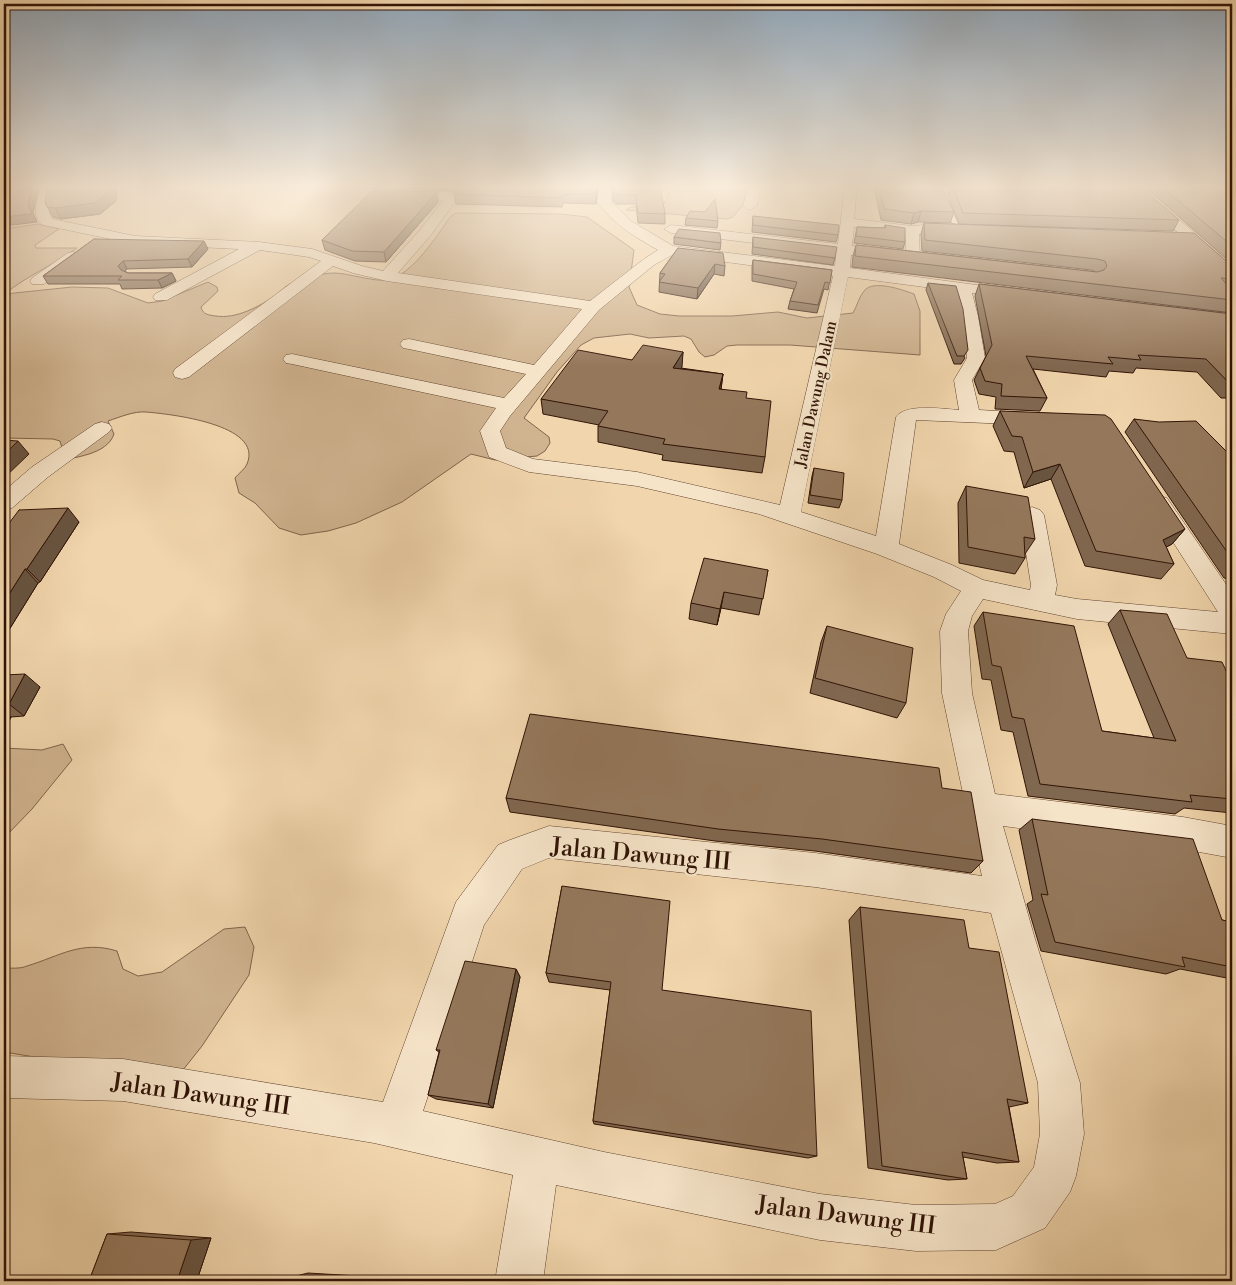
<svg xmlns="http://www.w3.org/2000/svg" width="1236" height="1285" viewBox="0 0 1236 1285" font-family="'Libre Bodoni',serif">
  <style>
    .green { fill: #d0b490; stroke: #80644b }
    .lines { fill: none; stroke-linecap: round; stroke-linejoin: round }
    .service-casing { stroke: #614430; stroke-width: 2 }
    .minor-casing { stroke: #614430; stroke-width: 1 }
    .service { fill: #f6e4c9; fill-rule: evenodd }
    .minor { fill: #f6e4c9; fill-rule: evenodd }
    .wall { fill: #80674f; stroke: #311406 }
    .shaded-wall { fill: #685440; stroke: #311406 }
    .building { fill: #95785c; stroke: #311406 }
    .labels { text-anchor: middle; stroke-width: 4.5; stroke-linejoin: round; paint-order: stroke }
    .far-street-label { font-size: 16px; fill: #311406; stroke: #f6e4c9 }
    .near-street-label { font-size: 24px; fill: #311406; stroke: #f6e4c9 }
  </style>
  <rect width="100%" height="100%" fill="#f1d5ac"/>
  <filter id="stains"><feTurbulence type="fractalNoise" baseFrequency=".004" numOctaves="4"/><feColorMatrix values="0 0 0 0 .2 0 0 0 0 .09 0 0 0 0 .02 0 0 0 .5 -.17"/></filter>
  <radialGradient id="worn" r=".72"><stop offset=".6" stop-color="#630" stop-opacity="0"/><stop offset="1" stop-color="#630" stop-opacity=".3"/></radialGradient>
  <!-- green -->
  <path class="green" d="M667,186h91l-25,31 -6,2 -101,-9 5,-3 33,-3 5,-11z
    M456,213l105,1 26,3 47,33 -5,37 8,18 23,9 19,2h53l46,-4 29,6 46,-5c4,-7 6,-16 11,-22 9,-12 39,-1 50,3l6,17v44l-130,-10h-53l-10,1 -13,9 -9,2 -6,-5 -8,-13 -7,-3 -35,2 -19,-4 -36,4 -13,7 -24,27 -33,46 25,19 1,6 -5,8 -8,5 -42,4 -24,-6 -69,48 -46,21 -28,8 -27,4 -22,-7 -24,-25 -16,-10 -4,-15c3,-4 10,-9 12,-14 17,-40 -78,-50 -101,-52 -12,-1 -26,5 -38,9l6,13c-7,21 -40,23 -59,28l7,-14 -2,-7 -7,-2 -49,-1v-209l34,-5 21,5 -24,16 1,3h41c-23,17 -51,28 -72,46l67,-7 36,1 40,15 14,-2 46,-19 9,5 1,4 -17,16c2,8 8,8 15,9 20,3 43,-9 60,-21 4,-3 9,-9 14,-11 13,-5 31,-11 44,-11 14,0 40,9 53,7 26,-5 50,-45 64,-64z
    M63,744l9,16 -40,49 -28,29v-90l38,2z
    M245,927l9,20 -5,28 -47,71 -27,34 -171,-28v-84c7,0 16,1 23,-2 33,-10 54,-26 90,-15l6,18 15,7 24,-4 62,-43z"/>
  <g class="lines">
    <defs>
      <path id="service" d="M944,199l3,2 11,22 -1,1 -5,-1 -11,-22z"/>
      <path id="minor" d="M41,186h12l-4,27 3,6 83,17 124,6 53,7 50,17 21,5 38,-42 22,-29 -44,-2 -6,-4 1,-3 52,1 5,1 6,6 -26,36 -33,38 192,28 54,-42 14,-9c-23,-13 -45,-26 -61,-48l2,-16h12v16l20,19 42,25 162,20 1,-13 -165,-20 -7,-4 7,-4 167,19 7,-58h12l-3,33 58,7 23,-2 31,2 2,3 -7,4 -42,1 1,23 -2,3h-10l-2,-3 -1,-24 -51,-6 -2,19 38,5 5,1 2,3 -2,3 -5,1 -39,-4 -1,13 171,23 2,3 -2,3 -6,2 -43,-6 6,23 7,42 -13,22 7,30 54,3 7,2 3,4 -3,4 -7,2 -117,-5 -17,124 53,21 31,15 47,10 1,-5 -11,-70 4,-5 8,-3 8,3 4,5 13,70 -2,10 22,4 141,13 -70,-109 3,-5 8,-2 8,2 65,95v41l-155,-15 -94,-20 -11,17 -4,15 4,62 23,101 188,23 49,9v32l-49,-9 -180,-23 32,113 45,144 4,51 -8,42 -6,16 -25,36 -49,22 -80,1 -96,-11 -264,-55 -13,96h-48l18,-106 -139,-32 -251,-42 -119,-3v-42l119,3 260,43 73,-200 42,-57 12,-5 39,-14 266,27 167,23 -16,-68 -24,-115 -2,-62 6,-17 15,-23 -27,-14 -57,-23 -118,-40 -122,-28 -108,-14 -40,-15 -9,-26 16,-23 -204,-44 -6,-1 -3,-4 3,-4 6,-1 212,44 22,-24 -117,-25 -6,-1 -3,-4 3,-4 6,-1 125,26 48,-56 -195,-28 -34,-8 -20,-7 -144,111 -7,2 -7,-2 -2,-4 2,-4 146,-108 -12,-4 -49,-7 -93,50h-12l-2,-3 2,-3 84,-45 -104,-5 -92,-19c-13,-7 -5,-27 -2,-39zM672,255l161,21 -53,229 -143,-33 -104,-13 -27,-11 -6,-17 10,-15 89,-106 55,-45zM848,277l107,14 7,25 5,42 -13,22 5,30c-16,-1 -53,-7 -63,7l-20,119 -75,-24zM549,858l266,29 176,26 47,170 2,51 -6,33 -21,29 -18,8 -79,1 -96,-11 -216,-42 -181,-41 61,-186 38,-56z
        M749,186h12l-4,20 -7,4 -7,-4z
        M933,186h58l-2,3c-13,4 -45,8 -56,-3z
        M1127,186h14l91,80v13l-5,-2z
        M73,252l5,1 2,3 -2,3 -34,25h-12l-2,-3 2,-3 36,-25z
        M102,422l7,2 3,4 -3,4 -61,45 -36,31 -8,2v-19l28,-24 63,-43z"/>
    </defs>
    <!-- service casing -->
    <use href="#service" class="service-casing"/>
    <!-- minor casing -->
    <use href="#minor" class="minor-casing"/>
    <!-- service -->
    <use href="#service" class="service"/>
    <!-- minor -->
    <use href="#minor" class="minor"/>
  </g>
  <!-- wall -->
  <path class="wall" d="M373,186h225l-2,18 -33,-1 -1,4 -106,-3 -2,-10 1,-1 -6,-2 -68,-4 -7,2z
    M613,186h47l5,28v10l-27,-1 -2,-19h-20l-3,-3z
    M874,186h68l1,4 11,22 -4,11 -32,-1 -7,2 -30,-4z
    M951,186h159l69,34 -6,11 -214,-7 -11,-30z
    M1144,186h88v78z
    M116,201l-16,13 -39,5 -8,-2 -8,-15z
    M438,202l-52,60 -31,-1 -30,-11 -3,-10z
    M705,212l13,9 -1,7 -32,-3 1,-7z
    M753,216l85,19 -2,7 -84,-10z
    M924,223l308,43v47l-380,-46 1,-11 3,-11 240,27 -5,-2 -169,-19 -1,-17z
    M885,225l20,17 -2,7 -49,-6 3,-16 27,1z
    M674,237l47,6 -1,7 -46,-6z
    M753,237l82,21 -2,7 -81,-11z
    M94,239l114,10 -16,18 -65,2 -2,2 3,2h44l4,8 -14,7 -40,1 -2,-5h-72l-5,-8z
    M678,248l47,18 -1,10 -10,-2 -17,25 -38,-7 1,-19z
    M753,260l79,10 -4,20 -4,-1 -7,24 -29,-4 2,-8 4,-12 -42,-8v-14z
    M928,283l37,75 -4,6h-7l-28,-74z
    M979,284l253,30v84h-11l-24,-26 -61,-4 -3,5 -24,-2 -3,6 -73,-8 14,29 -7,13 -45,-2 1,-12 -17,-3 -5,-14 12,-24 -11,-60z
    M683,352l-2,16 42,6 -2,15 25,9 19,59 -3,16 -100,-13 1,-5 -65,-13v-16l1,-1 -56,-11 -2,-15 91,-39z
    M1000,411l185,118 -13,15 -6,3 8,17 -13,15 -76,-13 -34,-87 -27,9 -10,-36 -10,-1 -11,-25z
    M1134,419l98,38v122l-8,-1 -99,-146z
    M814,468l28,32 -3,8 -31,-5 4,-27z
    M966,486l69,53 -10,15v4l-10,16 -56,-11 -1,-60z
    M19,510l60,12 -39,60 -2,1 -34,55z
    M768,570l-9,45 -38,-7 -4,17 -28,-6 2,-16z
    M1120,610l67,48 45,25v130l-48,-5 -9,6 -147,-18 -15,-64 -12,-2 -10,-50 -9,-1 -8,-53 9,-14 119,119 52,7 -46,-114z
    M827,626l79,77 -9,15 -87,-25 11,-51z
    M4,675l36,12 -16,29 -13,1 -4,8h-3z
    M942,788l41,73 -12,12 -156,-22 -100,-10 -205,-29 -4,-14z
    M1032,819l190,101 10,2v57l-52,-10 -14,5 -125,-23 -14,-47 6,-4 -14,-70z
    M562,886l100,104 155,166 -9,2 -214,-34 -1,-3 17,-131 -61,-8 -3,-9z
    M860,907l109,41 59,155 -19,4 10,55 -22,1 -34,-6 4,22 -19,1 -80,-12 -19,-248z
    M516,969l4,8 -27,131 -57,-9 -8,-4 11,-43 -3,-2z
    M131,1232l80,6 -14,42 17,1h-125l18,-47z
    M308,1273l100,6 -1,2h-116l1,-4z
    M990,1279l13,2h-12z"/>
  <!-- shaded-wall -->
  <path class="shaded-wall" d="M33,186h2l3,5 -5,22 4,9 -33,4v-9l24,-13z
    M111,186h6l-1,15 -16,13 -39,5 -6,-11z
    M373,186h8v1l-7,2z
    M596,186h2l-2,18z
    M437,192l1,10 -52,60 -2,-10z
    M921,211l-3,11 -7,2 3,-11z
    M204,241l4,8 -16,18 -4,-8z
    M123,261l4,8 -5,5 -4,-8z
    M715,264l-1,10 -17,25 1,-11z
    M172,273l4,8 -14,7 -4,-8z
    M683,352l-1,15 -10,16 1,-15z
    M723,374l-2,15h-2z
    M18,441l11,13 -25,24v-23z
    M1060,464l-9,15 -27,9 9,-16z
    M68,508l11,14 -39,60 -13,-13z
    M1185,529l-13,15 -22,12 13,-16z
    M25,569l13,14 -34,55v-36z
    M724,592l-3,16 -4,17 3,-16z
    M25,674l15,13 -16,29 -15,-12z
    M4,712l7,5 -4,8 -3,-3z
    M516,969l4,8 -27,131 -5,-4z
    M211,1238l-14,42 -6,1h-14l14,-41z"/>
  <!-- building -->
  <path class="building" d="M7,186h26l-5,18 4,10 -28,3v-30z
    M47,186h64v5l-17,12 -39,5 -8,-1 -2,-5z
    M456,186h140v8h-34v4l-108,-4 3,-5z
    M613,186h47l5,28 -27,-1 -2,-18h-20l-3,-3z
    M879,186h63l1,4 11,22 -33,-1 -7,2 -30,-4z
    M953,186h156l33,2 37,32 -216,-7z
    M1161,186h71v60z
    M379,190l58,2 -53,60 -32,-1 -30,-11 49,-48z
    M715,199l3,22 -32,-3 4,-7 15,1z
    M753,216l86,9 -1,10 -85,-10z
    M924,223l270,10 38,33v13l-11,-1 11,12v10l-377,-44 1,-11 241,27 7,-2 3,-4 -2,-5 -8,-2 -172,-19z
    M885,225l20,3v14l-49,-6 1,-9 29,1z
    M679,229l41,4 1,10 -47,-6z
    M753,237l84,10 -2,11 -82,-11z
    M94,239l110,2 -16,18 -65,2 -5,5 3,4 7,3h44l-14,7h-40l4,-4h-79z
    M678,248l45,5 2,13 -10,-2 -17,24 -39,-6 6,-8 -5,-1z
    M753,260l79,10 -2,13 -5,-1 -7,23 -28,-4 7,-19 -44,-8z
    M928,283l28,3 7,23 5,41 -4,6h-7z
    M979,284l253,30v71h-1l-25,-26 -68,-4 3,5 -33,-3 5,7 -87,-8 21,42 -46,-2 1,-12 -17,-3 -5,-13 12,-23z
    M643,345l40,7 -10,16 50,6 -4,15 28,3 -1,6 25,3 -6,56 -102,-13 2,-5 -67,-13 10,-15 -67,-12 37,-49 54,10z
    M1000,411l105,4 6,4 74,110 -22,11 11,24 -78,-13 -36,-87 -27,8 -11,-35 -10,-1z
    M1134,419l25,3 37,-1 36,36v102z
    M4,440l14,1 -14,14z
    M814,468l30,5 -2,27 -32,-5z
    M966,486l62,11 7,42 -11,-2 1,21 -57,-11z
    M68,508l-41,61h-2l-21,33v-72l15,-20z
    M704,558l64,12 -5,29 -39,-7 -4,17 -29,-6z
    M1120,610l47,4 20,44 35,4 10,21v116l-42,-4 2,7 -152,-18 -16,-65 -12,-2 -11,-50 -9,-2 -9,-53 91,14 28,105 74,10z
    M827,626l86,22 -7,55 -91,-25z
    M25,674l-16,30h-5v-29z
    M530,714l409,54 3,20 29,4 12,69 -161,-22 -104,-10 -212,-31z
    M1032,819l161,20 29,81 10,2v45l-50,-10 3,10 -130,-25 -14,-48 7,1z
    M562,886l108,15 -8,89 149,21 6,145 -224,-35 18,-139 -65,-9z
    M860,907l104,13 5,28 30,4 29,151 -21,-4 12,63 -57,-10 5,27 -85,-13z
    M465,961l51,8 -28,135 -60,-9 12,-45h-4z
    M107,1234l84,6 -14,41h-88z
    M292,1277l75,4h-76z"/>
  <!-- sky -->
  <linearGradient id="sky" x2="0" y2="1"><stop stop-color="#91a7ba"/><stop offset="0.51" stop-color="#f9ecda"/><stop offset="1" stop-color="#f9ecda" stop-opacity="0"/></linearGradient>
  <rect width="1236" height="366" fill="url(#sky)"/>
  <g class="labels">
    <!-- far-street labels -->
    <g class="far-street-label">
      <text transform="translate(815 394) rotate(-78)" y="6">Jalan Dawung Dalam</text>
    </g>
    <!-- near-street labels -->
    <g class="near-street-label">
      <text transform="translate(641 854) rotate(5)" y="8">Jalan Dawung III</text>
      <text transform="translate(201 1094) rotate(8)" y="8">Jalan Dawung III</text>
      <text transform="translate(846 1215) rotate(7)" y="8">Jalan Dawung III</text>
    </g>
  </g>
  <!-- margin -->
  <rect width="1236" height="1285" fill="none" stroke="#f1d5ac" stroke-width="20"/>
  <rect x="5" y="5" width="1226" height="1275" fill="none" stroke="#311406" stroke-width="2.5"/>
  <rect x="10" y="10" width="1216" height="1265" fill="none" stroke="#311406"/>
  <rect width="100%" height="100%" filter="url(#stains)"/>
  <rect width="100%" height="100%" fill="url(#worn)"/>
</svg>
